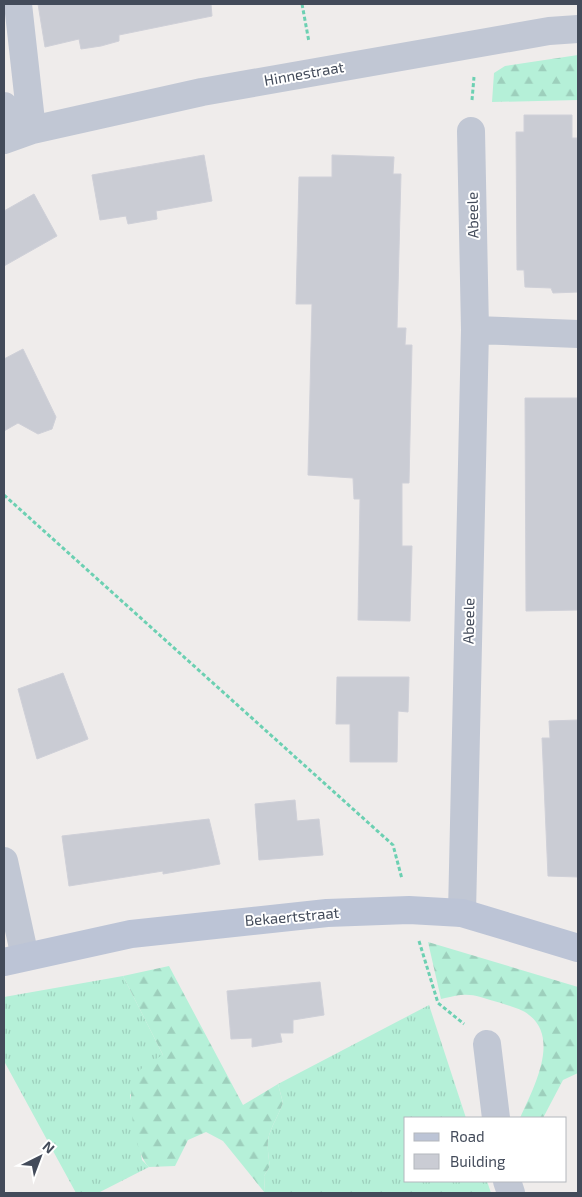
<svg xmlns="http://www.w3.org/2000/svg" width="582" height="1197" viewBox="0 0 582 1197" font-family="'Exo 2',sans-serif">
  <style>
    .grass { fill: url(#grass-tufts) }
    .forest { fill: url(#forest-firs) }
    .building { fill: #caccd4; stroke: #cfd0d8 }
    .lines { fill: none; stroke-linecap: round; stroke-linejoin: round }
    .path { stroke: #6cd0b2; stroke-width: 3; stroke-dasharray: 4 2.5; stroke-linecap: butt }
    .street { stroke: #c1c7d4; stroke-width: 28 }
    .secondary { stroke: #bcc4d6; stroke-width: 28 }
    .labels { text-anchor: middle; stroke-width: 4; stroke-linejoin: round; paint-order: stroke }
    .street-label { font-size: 15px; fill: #434b5a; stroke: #fff }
  </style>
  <defs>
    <pattern id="grass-tufts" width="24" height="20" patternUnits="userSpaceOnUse" patternTransform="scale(1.25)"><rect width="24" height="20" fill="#b5f0d8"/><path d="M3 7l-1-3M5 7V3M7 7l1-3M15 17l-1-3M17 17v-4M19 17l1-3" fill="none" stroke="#9dcfbc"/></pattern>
    <pattern id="forest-firs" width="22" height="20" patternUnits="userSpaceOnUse" patternTransform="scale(1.25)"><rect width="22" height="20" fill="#b5f0d8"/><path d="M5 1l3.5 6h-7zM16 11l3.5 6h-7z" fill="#9dcfbc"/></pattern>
  </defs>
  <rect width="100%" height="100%" fill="#efeceb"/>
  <!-- grass -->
  <path class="grass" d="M123,976l40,79 -33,40 12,65 7,7 -51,26h-22l-72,-132v-64z
    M429,1005l37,113h-60v63h81l4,12h-226l-1,-17 6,-10c-6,-33 1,-33 13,-63l-5,-19z"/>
  <!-- forest -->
  <path class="forest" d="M578,55v45l-86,2 2,-29 11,-7z
    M428,942l150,45v86l-15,7 -20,38h-23c12,-27 41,-79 9,-103 -7,-6 -20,-9 -28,-12 -29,-8 -30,-12 -60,-4z
    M169,966l74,139 35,-21 5,19c-12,30 -19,30 -13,63l-6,10 1,17 -42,-52 -17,-9 -18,8 -13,26 -26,1c-14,-13 -23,-71 -15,-88 6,-13 17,-17 29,-24l-40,-79z"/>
  <!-- building -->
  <path class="building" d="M38,4h173l1,12 -93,19v6l-18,5 -20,3 -2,-10 -34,8z
    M524,115h48v23h6v154l-25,1 -2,-5 -26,-1 -1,-17h-7l-1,-138h8z
    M204,155l8,46 -56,10 1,8 -29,5 -2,-8 -26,4 -8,-45z
    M332,155l62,2 -1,17h8l-4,154h9l-1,17h7l-3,138h-7v63h10l-2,75 -52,-1 2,-121h-6l-1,-21 -45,-3 4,-171h-16l3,-127h33z
    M34,194l23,42 -53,30v-55z
    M23,349l33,68 -4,12 -14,5 -20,-11 -14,8v-72z
    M525,398h53v212l-52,1z
    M63,673l25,66 -51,20 -19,-70z
    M337,677h72l-1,35 -10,-1 -1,51h-47v-38h-14z
    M578,720v157l-30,-1 -6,-138h8l-1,-17z
    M295,800l2,21 22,-2 4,36 -64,5 -4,-56z
    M209,819l11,45 -57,10v-3l-94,15 -7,-50z
    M320,982l4,33 -31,5v13h-13l2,9 -30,5v-9l-21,1 -4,-48z"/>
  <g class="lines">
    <!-- path -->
    <path class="path" d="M302,4l7,38
      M472,100l2,-23
      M4,495l389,350 9,34
      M419,941l19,62 26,21"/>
    <!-- street -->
    <path class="street" d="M18,4l14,126
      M4,106l15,28
      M4,140l28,-10 170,-38 347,-61 29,-2
      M475,330l103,4
      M4,861l21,96
      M462,913l13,-583 -4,-199
      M487,1044l9,74
      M507,1181l4,12"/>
    <!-- secondary -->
    <path class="secondary" d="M4,962l127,-28 196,-21 82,-3 53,3 116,35"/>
  </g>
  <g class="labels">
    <!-- street labels -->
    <g class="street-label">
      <text transform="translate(304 74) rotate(-10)" y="5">Hinnestraat</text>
      <text transform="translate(473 215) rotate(-91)" y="5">Abeele</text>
      <text transform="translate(469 621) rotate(-89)" y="5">Abeele</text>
      <text transform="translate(292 917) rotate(-5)" y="5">Bekaertstraat</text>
    </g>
  </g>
  <!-- border -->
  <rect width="582" height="1197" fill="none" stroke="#434b5a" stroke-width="10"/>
  <!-- legend -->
  <rect x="404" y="1117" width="162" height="65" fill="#ffffff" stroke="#b4b7bd"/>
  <rect x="414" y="1133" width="25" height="8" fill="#bcc4d6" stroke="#b4b7bd"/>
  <text x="450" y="1142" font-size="15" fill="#434b5a">Road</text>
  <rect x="414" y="1154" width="25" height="15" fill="#caccd4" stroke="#b4b7bd"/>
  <text x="450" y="1167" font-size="15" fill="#434b5a">Building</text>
  <!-- north arrow -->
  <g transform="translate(40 1157) rotate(42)" stroke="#ffffff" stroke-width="4" paint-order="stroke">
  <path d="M0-4L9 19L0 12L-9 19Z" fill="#434b5a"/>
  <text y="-8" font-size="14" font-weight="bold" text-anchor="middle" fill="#434b5a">N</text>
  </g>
</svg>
